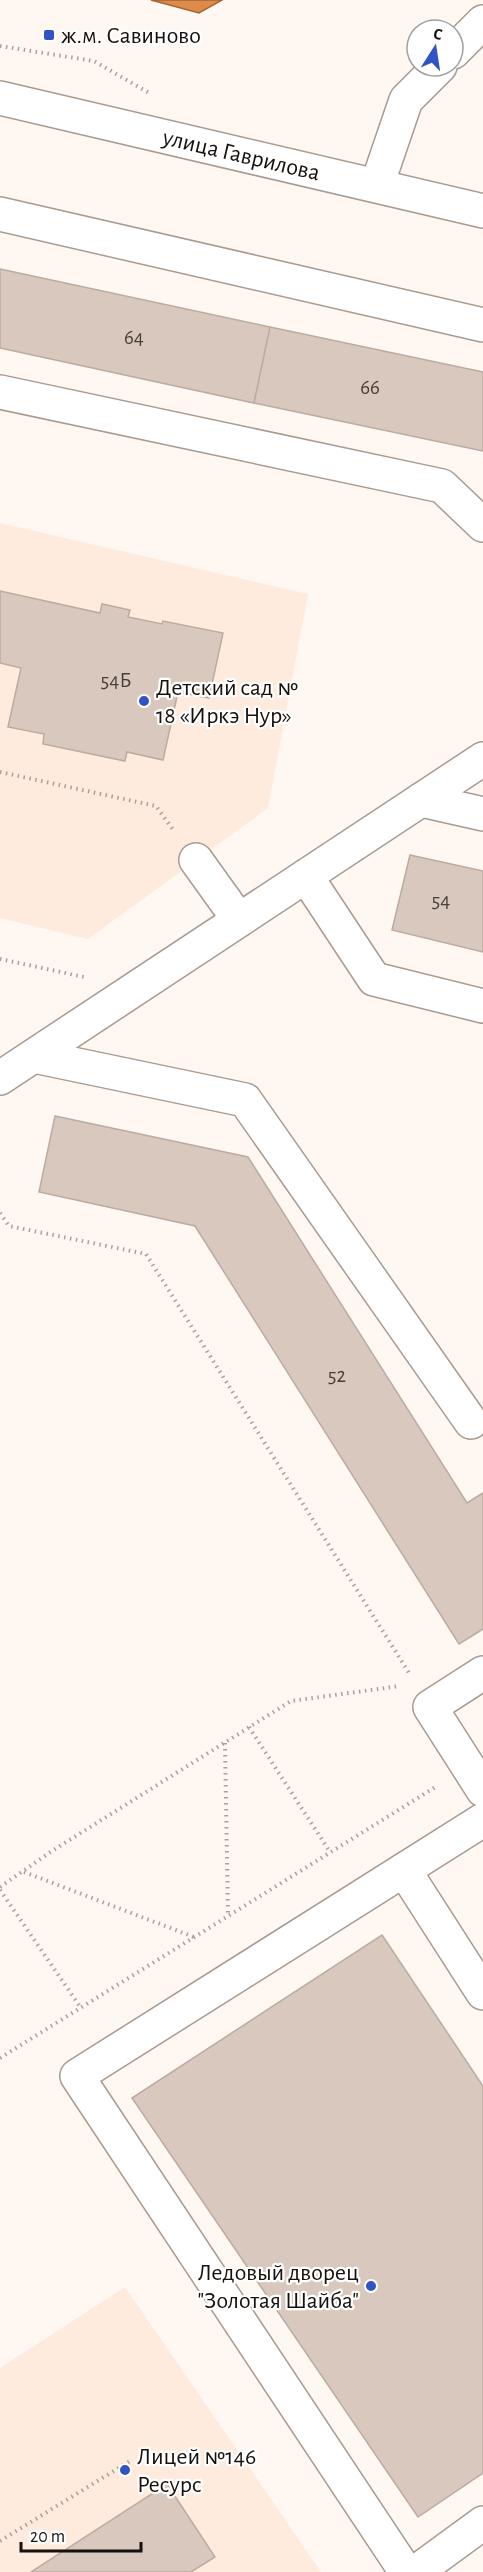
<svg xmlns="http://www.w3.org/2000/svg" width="483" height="2572" viewBox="0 0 483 2572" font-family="'Alegreya Sans',sans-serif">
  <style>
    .built { fill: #feebde }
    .water { fill: #de8b49; stroke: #a26637; stroke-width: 1.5 }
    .building { fill: #d9c8bd; stroke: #bbaba0; stroke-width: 1.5 }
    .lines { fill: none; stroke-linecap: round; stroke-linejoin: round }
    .minor-casing { stroke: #aa9a8f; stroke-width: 36 }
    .path { stroke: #a8a19c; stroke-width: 4; stroke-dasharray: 1.5 4.5; stroke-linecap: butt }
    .minor { stroke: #fff; stroke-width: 33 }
    .poi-dot { fill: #3153c3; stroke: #fff; stroke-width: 2 }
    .labels { text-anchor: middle; stroke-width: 4.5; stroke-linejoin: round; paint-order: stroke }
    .number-label { font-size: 21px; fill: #483f39 }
    .poi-label { font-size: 24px; fill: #17110d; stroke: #fff; text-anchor: start }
    .street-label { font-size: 24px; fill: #17110d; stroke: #fff }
  </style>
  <rect width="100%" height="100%" fill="#fef7f2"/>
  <!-- built -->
  <path class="built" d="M0,523l308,71 -40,214 -180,131 -88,-21z
    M125,2287l196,285h-321v-204z"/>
  <!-- water -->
  <path class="water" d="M151,0h71l-23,13z"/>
  <!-- building -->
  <path class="building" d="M0,269l270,58 -16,76 -254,-55z
    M270,327l213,45v79l-229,-48z
    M0,591l100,22 2,-9 28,6 -2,7 34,7 1,-3 60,12 -14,65 -31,-6 -15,68 -36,-8 -2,9 -82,-17 1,-10 -36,-7 13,-59 -21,-5z
    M410,855l73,16v81l-91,-22z
    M55,1116l193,41 219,346 16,-10v136l-24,15 -264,-418 -156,-34z
    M382,1935l101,151v387l-65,44 -286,-419z
    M167,2484l48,73 -24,15h-160z"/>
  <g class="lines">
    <defs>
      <g id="minor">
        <path d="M453,52l30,-30"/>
        <path id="s1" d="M0,98l483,113"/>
        <path d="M377,185l29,-85 34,-34"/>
        <path d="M0,214l483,111"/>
        <path d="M0,392l442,94 41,39"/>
        <path d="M421,800l62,14"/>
        <path d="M196,860l43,60"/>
        <path d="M306,876l68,103 109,27"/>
        <path d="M34,1056l211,44 226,322"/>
        <path d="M0,1078l483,-319"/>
        <path d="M483,1673l-53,34 53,83"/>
        <path d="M404,1870l79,123"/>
        <path d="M406,2572l-329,-496 406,-256"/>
        <path d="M416,2572l67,-49"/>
      </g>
    </defs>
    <!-- minor casing -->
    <use href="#minor" class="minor-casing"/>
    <!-- path -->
    <path class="path" d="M0,46l94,15 55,32
      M0,772l156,34 18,25
      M0,959l84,18
      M0,1213l9,13 137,28 265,422
      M249,1727l81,125
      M225,1743l3,173
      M24,1872l170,65
      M0,1887l52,-36 239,-150 109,-15
      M0,1890l81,118
      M0,2058l437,-272
      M0,2541l130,-80"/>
    <!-- minor -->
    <use href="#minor" class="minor"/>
  </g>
  <!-- markers -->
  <g class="poi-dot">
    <rect x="43" y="29" width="12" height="12" rx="3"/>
    <circle cx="144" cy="701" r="6"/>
    <circle cx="371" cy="2286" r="6"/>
    <circle cx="125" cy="2470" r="6"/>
  </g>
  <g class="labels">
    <!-- number labels -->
    <g class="number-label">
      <text x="134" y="344">64</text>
      <text x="370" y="394">66</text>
      <text x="116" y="687">54Б</text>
      <text x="441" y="907">54</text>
      <text x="337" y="1382">52</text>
    </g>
    <!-- poi labels -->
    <g class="poi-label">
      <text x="61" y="43">ж.м. Савиново</text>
      <text x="156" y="695">Детский сад №<tspan x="156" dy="28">18 «Иркэ Нур»</tspan></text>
      <text x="359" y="2280" text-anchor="end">Ледовый дворец<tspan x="359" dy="28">"Золотая Шайба"</tspan></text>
      <text x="137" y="2464">Лицей №146<tspan x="137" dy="28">Ресурс</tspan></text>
    </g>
    <!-- street labels -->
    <g class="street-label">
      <text dy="8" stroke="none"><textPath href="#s1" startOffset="248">улица Гаврилова</textPath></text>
    </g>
  </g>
  <!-- north arrow -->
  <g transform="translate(435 48) rotate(12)"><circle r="28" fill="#ffffff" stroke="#a2a09e" stroke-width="1.5"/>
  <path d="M0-4.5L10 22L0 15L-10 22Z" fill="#3153c3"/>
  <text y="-9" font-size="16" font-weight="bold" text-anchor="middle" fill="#17110d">С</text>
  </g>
  <!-- scale -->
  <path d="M21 2542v9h120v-9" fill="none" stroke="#17110d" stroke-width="3"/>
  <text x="30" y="2542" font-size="18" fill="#17110d" stroke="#ffffff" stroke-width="4.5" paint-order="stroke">20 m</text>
</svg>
